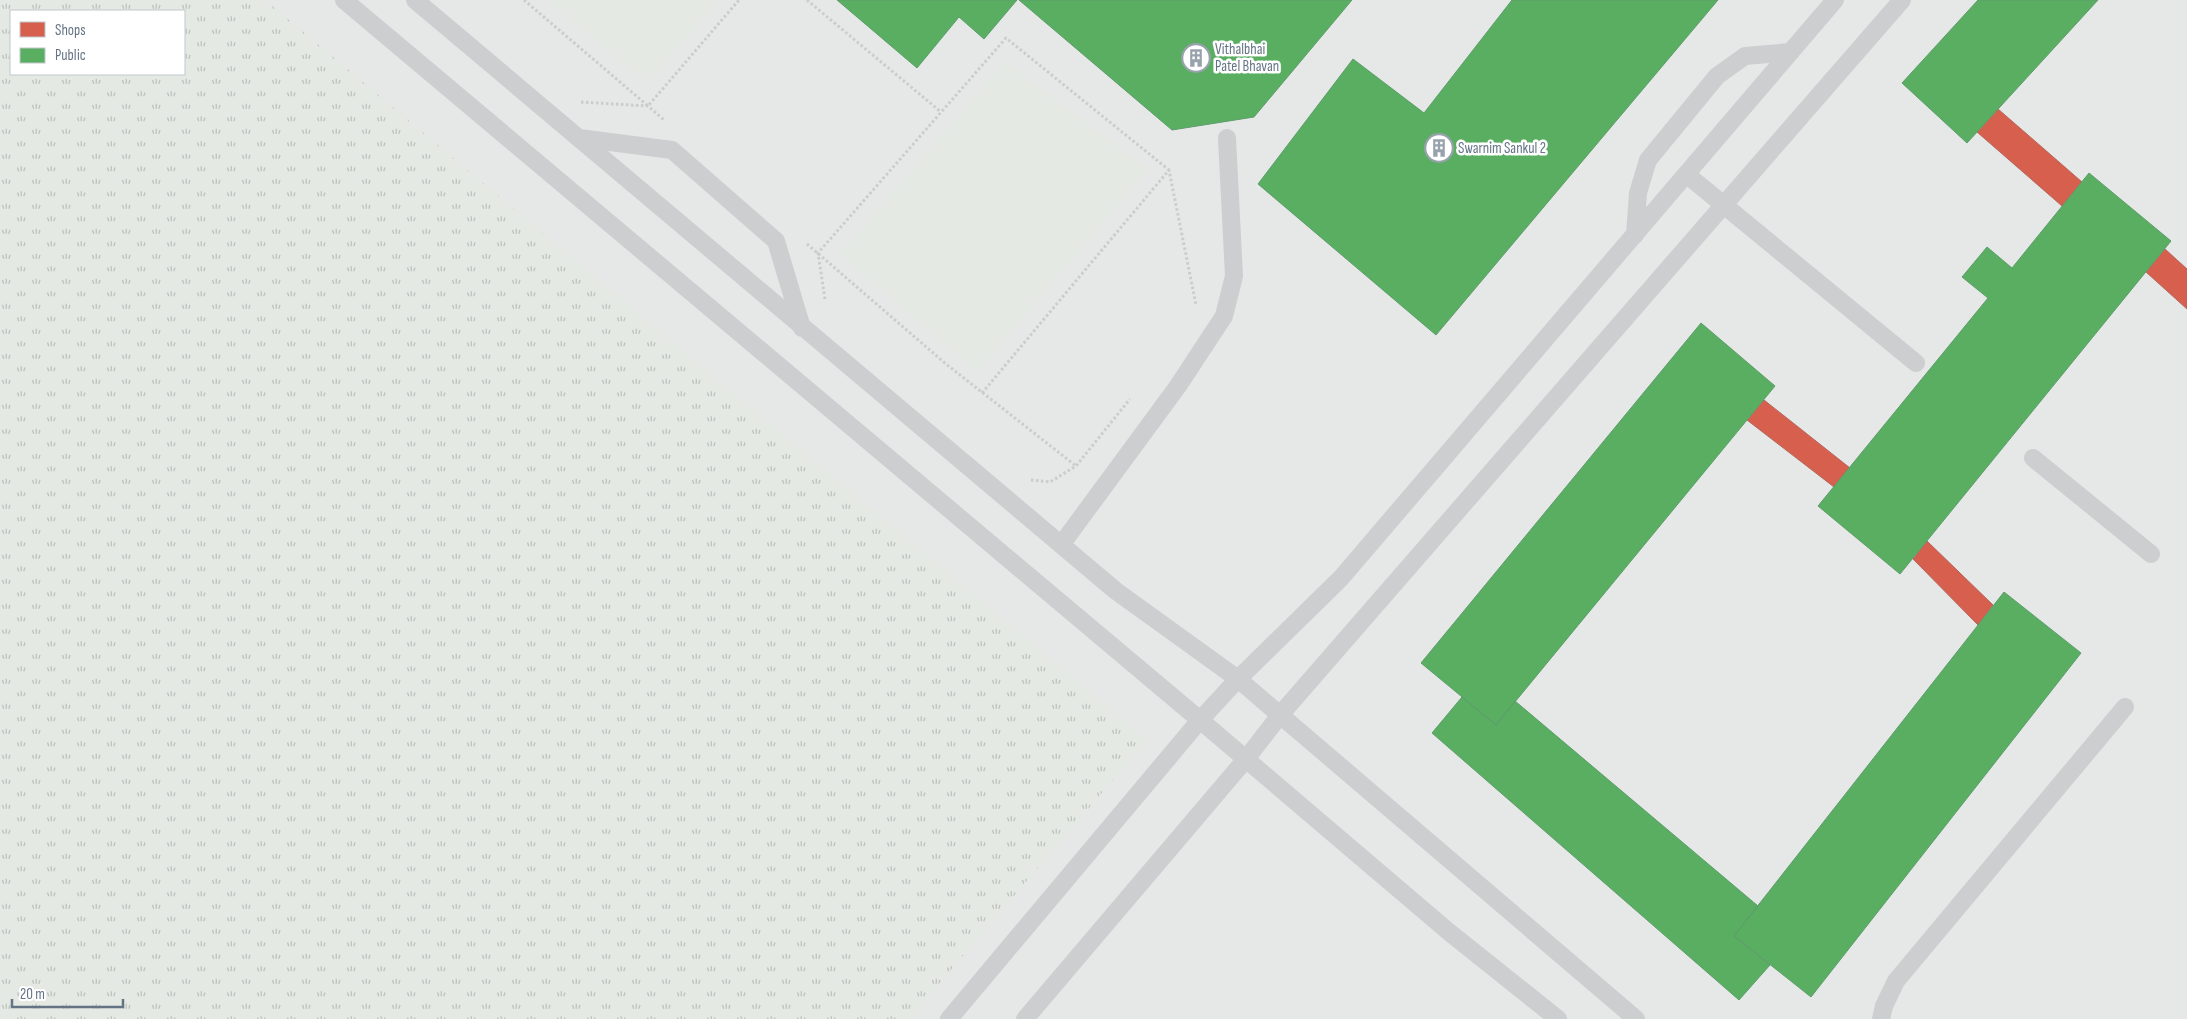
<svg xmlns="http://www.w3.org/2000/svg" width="2187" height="1019" viewBox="0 0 2187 1019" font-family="'Sofia Sans Condensed',sans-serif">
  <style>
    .built { fill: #e6e8e7; fill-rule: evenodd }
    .grass { fill: #e5e9e3 }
    .park { fill: url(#park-tufts); fill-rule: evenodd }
    .shops { fill: #d6604d; stroke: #b4665e }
    .public { fill: #5aae61; stroke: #5d9d6c }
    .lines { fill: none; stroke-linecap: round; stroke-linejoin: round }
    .path { stroke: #cbcccc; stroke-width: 3; stroke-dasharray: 2.5 2.5; stroke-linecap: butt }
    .service { stroke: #cdced0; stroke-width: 18 }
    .labels { text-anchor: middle; stroke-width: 5; stroke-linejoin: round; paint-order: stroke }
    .poi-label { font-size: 15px; fill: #657485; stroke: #fff; text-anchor: start }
  </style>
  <defs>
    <pattern id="park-tufts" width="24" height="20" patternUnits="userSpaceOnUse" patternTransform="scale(1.25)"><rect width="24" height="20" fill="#e5e9e3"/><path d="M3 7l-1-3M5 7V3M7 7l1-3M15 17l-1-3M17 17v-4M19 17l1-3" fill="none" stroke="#bdc1be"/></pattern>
  </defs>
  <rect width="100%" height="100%" fill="#f6f6f5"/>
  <!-- built -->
  <path class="built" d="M0,0h2187v1019h-2187zM11,11h173v63h-173z"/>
  <!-- grass -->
  <path class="grass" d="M547,0h172l-72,83z
    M1005,62l143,107 -171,203 -137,-118z"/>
  <!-- park -->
  <path class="park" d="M4,0h261l882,740 -238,279h-909v-1014zM11,11h173v63h-173z"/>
  <!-- shops -->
  <path class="shops" d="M1998,109l84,73 -20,24 -85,-74z
    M2165,249l22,20v40l-41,-37z
    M1764,400l86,68 -16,19 -87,-67z
    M1927,541l66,64 -15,20 -65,-66z"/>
  <!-- public -->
  <path class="public" d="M837,0h180l-33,39 -25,-22 -42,51z
    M1019,0h333l-98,117 -82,13z
    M1512,0h206l-282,335 -178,-151 95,-125 71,54z
    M1978,0h120l-131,143 -65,-60z
    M2089,173l82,68 -271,333 -82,-68 170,-208 -26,-21 25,-30 25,21z
    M1701,323l74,63 -279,339 -75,-62z
    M2004,592l77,61 -270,344 -77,-61z
    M1462,697l34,28 19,-24 243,205 -24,30 36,29 -31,35 -307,-267z"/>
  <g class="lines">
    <!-- path -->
    <path class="path" d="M524,0l124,106 91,-106
      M807,0l134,112
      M581,102l67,4 16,14
      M807,244l139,120 130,102
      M825,299l-7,-46 188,-215 163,132
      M982,393l187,-223 27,135
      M1031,480l19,2 26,-16 54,-67"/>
    <!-- service -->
    <path class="service" d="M344,0l856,720 249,212 109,87
      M415,0l701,591 122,88 398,340
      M579,138l93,12 104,91 26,87
      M1686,174l230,189
      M1635,235l3,-42 10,-33 69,-84 28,-20 46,-4
      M2033,458l118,96
      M1061,545l117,-159 46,-70 10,-40 -7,-138
      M949,1019l251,-299 38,-41 103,-101 494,-578
      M1025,1019l221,-260 34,-44 622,-715
      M1881,1019l3,-13 12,-25 229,-274"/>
  </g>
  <!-- icons -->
  <defs>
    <symbol id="building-ring" viewBox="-11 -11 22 22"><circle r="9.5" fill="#fff" stroke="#98a2ac" stroke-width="1.5"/><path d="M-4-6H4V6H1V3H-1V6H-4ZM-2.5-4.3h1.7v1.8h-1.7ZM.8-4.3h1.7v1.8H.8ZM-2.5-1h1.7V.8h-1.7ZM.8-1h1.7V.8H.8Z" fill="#98a2ac"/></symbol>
  </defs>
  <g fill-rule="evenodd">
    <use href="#building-ring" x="1180" y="42" width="32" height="32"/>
    <use href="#building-ring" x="1423" y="132" width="32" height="32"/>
  </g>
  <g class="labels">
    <!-- poi labels -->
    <g class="poi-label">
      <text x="1215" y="54">Vithalbhai<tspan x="1215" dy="17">Patel Bhavan</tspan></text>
      <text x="1458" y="153">Swarnim Sankul 2</text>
    </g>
  </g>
  <!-- legend -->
  <rect x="10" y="10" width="175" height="65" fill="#ffffff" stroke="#c1c7ce"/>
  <rect x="20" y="22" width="25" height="15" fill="#d6604d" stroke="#c1c7ce"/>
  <text x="55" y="35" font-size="15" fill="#657485">Shops</text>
  <rect x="20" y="48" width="25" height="15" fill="#5aae61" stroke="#c1c7ce"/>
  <text x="55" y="60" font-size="15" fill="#657485">Public</text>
  <!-- scale -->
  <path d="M12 999v8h111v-8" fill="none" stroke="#657485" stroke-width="2.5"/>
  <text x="20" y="999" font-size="15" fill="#657485" stroke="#ffffff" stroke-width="4" paint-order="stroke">20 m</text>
</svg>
